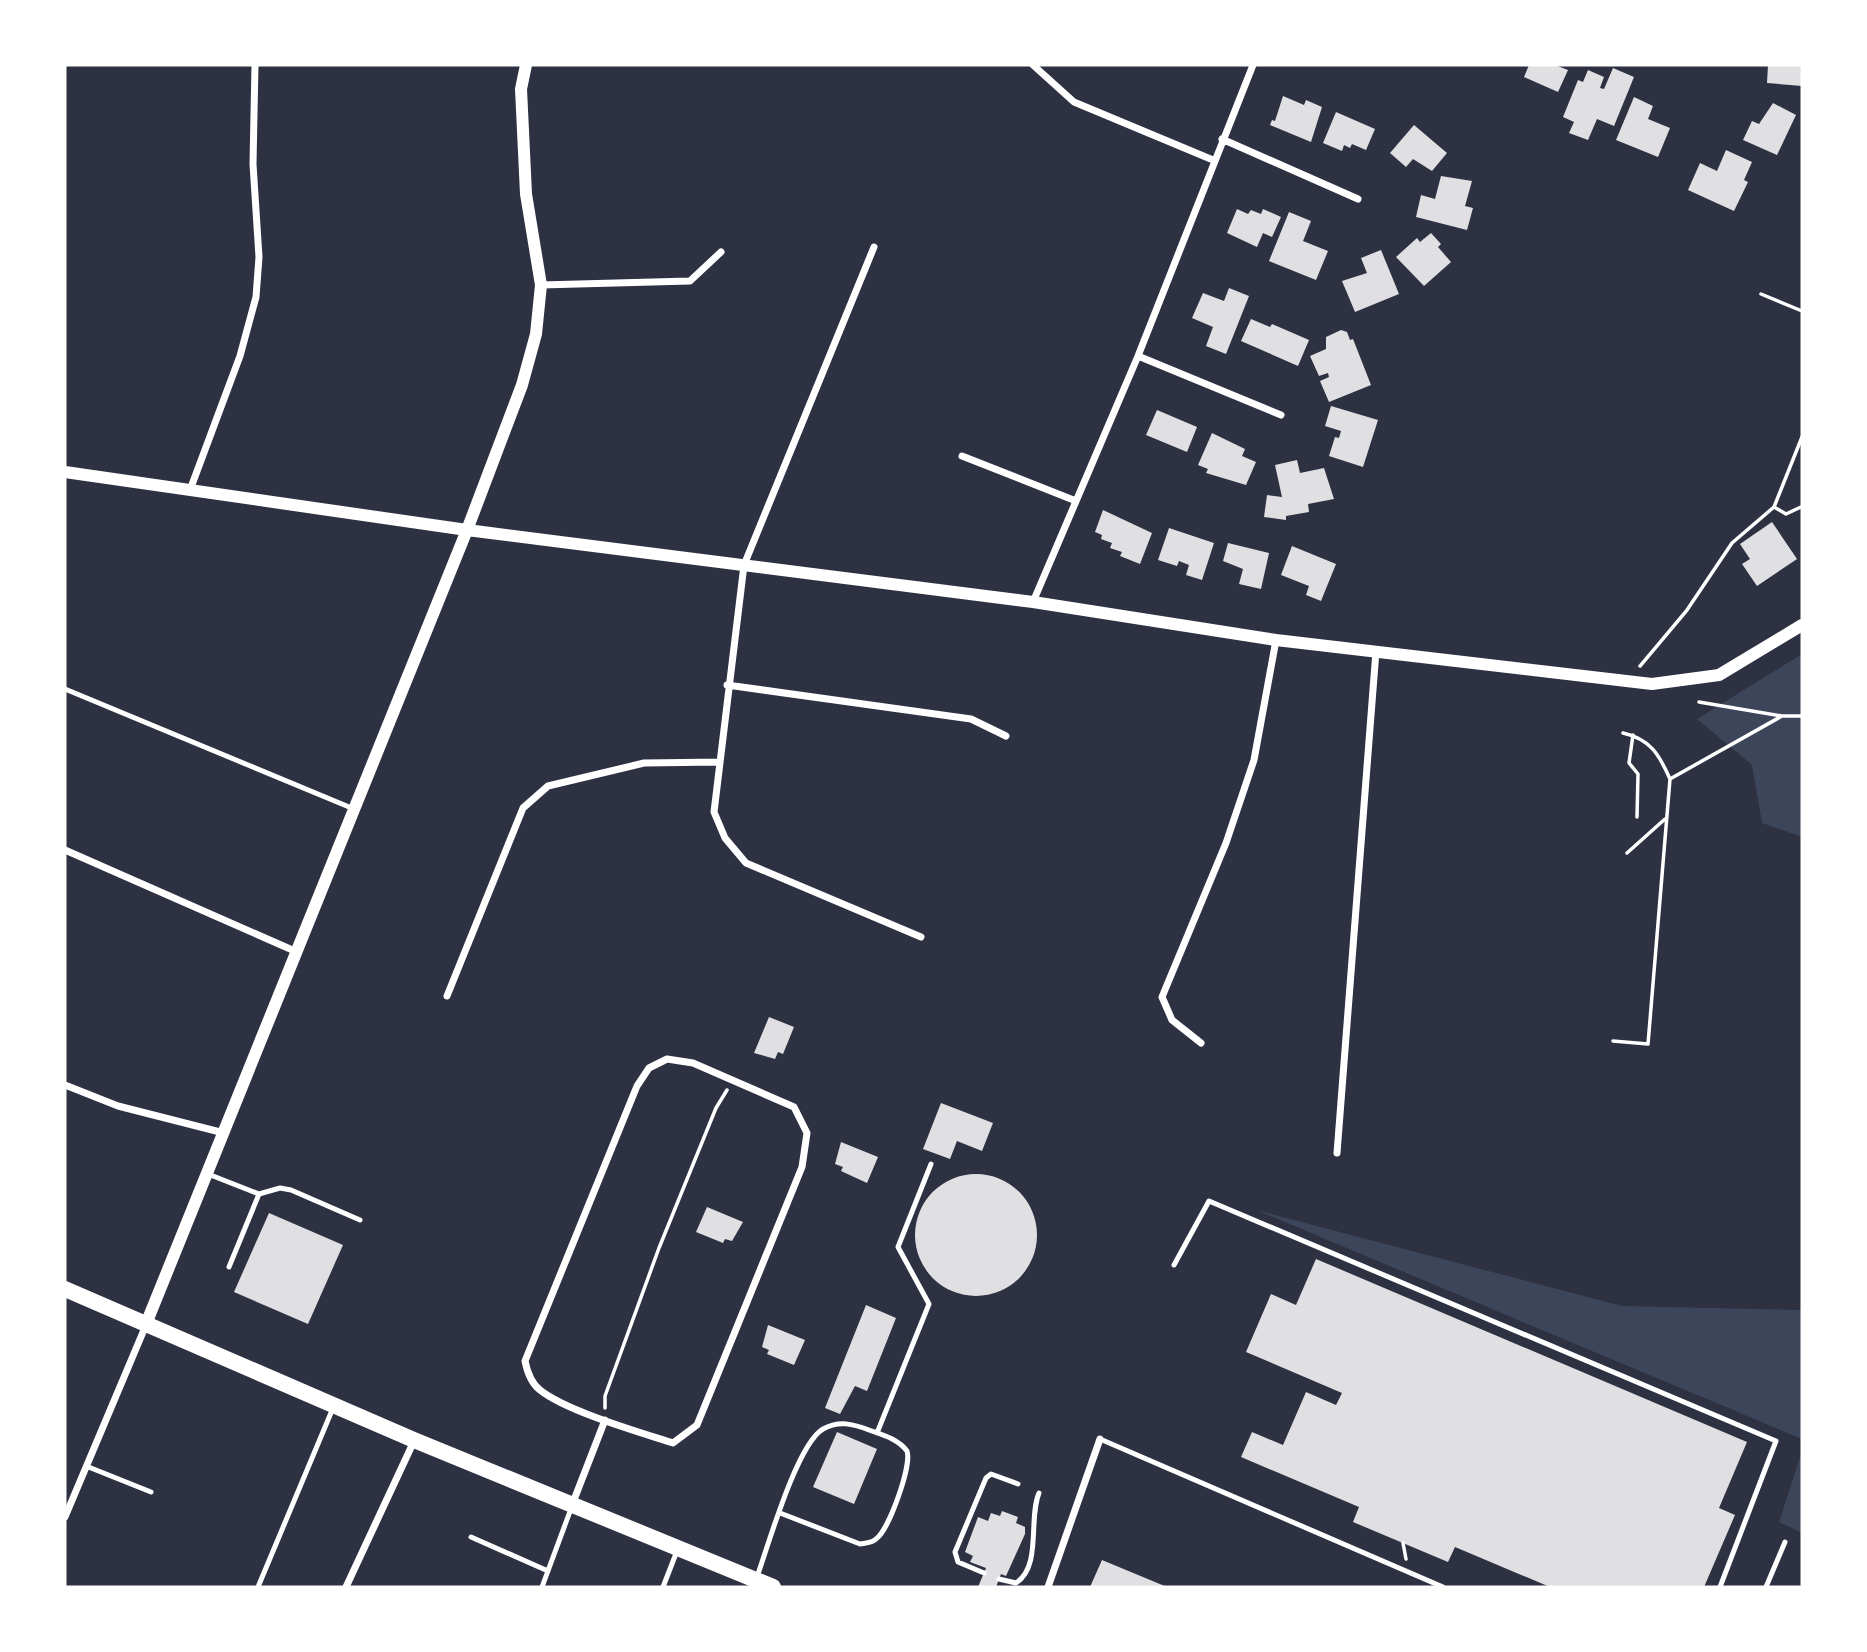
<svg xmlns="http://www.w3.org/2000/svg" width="1867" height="1652" viewBox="0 0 1867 1652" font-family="Quicksand,sans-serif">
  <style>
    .green { fill: #3c4559 }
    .building { fill: #e0e0e3 }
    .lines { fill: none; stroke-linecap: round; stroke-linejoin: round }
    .path { stroke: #fff; stroke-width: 3.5 }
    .service { stroke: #fff; stroke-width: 5 }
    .minor { stroke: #fff; stroke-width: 7 }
    .tertiary { stroke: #fff; stroke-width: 12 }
    .primary { stroke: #fff; stroke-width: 16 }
  </style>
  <rect width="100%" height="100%" fill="#2d3142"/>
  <!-- green -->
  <path class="green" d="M1802,654v183l-40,-14 -10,-58 -55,-46z
    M1256,1210l366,96 178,4 2,-5v134z
    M1802,1451v82l-23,-11z"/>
  <!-- building -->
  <path class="building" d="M1529,65h26l13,5 -10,22 -34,-15z
    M1768,65h34v21l-35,-3z
    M1613,68l21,9 -20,49 -17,-7 -9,21 -19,-7 5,-11 -11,-5 15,-37 5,2 5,-12 16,7 -4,11 4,1z
    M1283,96l21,9 2,-5 16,7 -11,35 -41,-17 2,-5 3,1z
    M1634,97l19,9 -5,13 22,9 -12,29 -42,-17z
    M1773,103l23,12 -19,40 -34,-15 9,-19 7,3z
    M1336,112l39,17 -9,21 -14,-6 -2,4 -6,-3 -2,6 -19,-8z
    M1414,125l33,28 -15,18 -19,-12 -7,8 -16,-14z
    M1726,150l26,12 -8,18 4,2 -14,29 -46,-21 12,-27 17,8z
    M1441,176l31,5 -7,25 8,2 -6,22 -51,-13 5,-22 14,4z
    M1237,209l11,5 3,-4 10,4 2,-5 18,8 -9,20 -9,-4 -6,14 -30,-14z
    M1289,212l22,9 -8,20 25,10 -12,29 -47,-19z
    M1431,233l10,11 -3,3 13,15 -27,24 -28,-29 21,-19 3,4z
    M1381,250l18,44 -44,18 -13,-31 25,-8 -6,-15z
    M1229,288l20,8 -23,58 -20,-8 7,-19 -21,-9 11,-25 21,8z
    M1251,319l19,8 2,-3 37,16 -11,26 -57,-25z
    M1341,330l6,2 3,8 3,-1 18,46 -42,17 -9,-21 9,-4 -1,-4 -9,3 -9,-20 16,-7v-12z
    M1331,406l47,14 -15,47 -34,-11 6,-19 4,1 2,-7 -16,-5z
    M1157,410l40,17 -10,25 -41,-17z
    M1212,433l33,16 -3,7 14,6 -10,23 -40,-12 2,-4 -10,-4z
    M1297,460l3,13 24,-5 10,31 -26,5 1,8 -23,4v4l-22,-3 3,-22 15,2 -7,-32z
    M1103,510l49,23 -12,31 -20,-8 2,-4 -12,-4 2,-5 -11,-4 1,-4 -7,-3z
    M1772,522l25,37 -40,27 -15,-22 8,-5 -10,-15z
    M1169,528l45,15 -12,37 -16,-5 3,-10 -10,-4 -2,5 -19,-6z
    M1228,543l41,10 -8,36 -22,-5 4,-15 -20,-8z
    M1292,546l44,18 -15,37 -15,-6 3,-9 -28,-11z
    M769,1017l25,10 -11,27 -5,-2 -3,7 -21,-6z
    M941,1103l52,20 -11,28 -25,-10 -7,18 -27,-10z
    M841,1142l37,15 -11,26 -26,-12 2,-4 -8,-3z
    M915 1235a61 61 0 1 1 122 0a61 61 0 1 1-122 0Z
    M707,1207l36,15 -11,19 -7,-2 -2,4 -27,-11z
    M269,1213l74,32 -35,79 -74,-32z
    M1316,1259l431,183 -28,66 16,7 -31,72h-154l-95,-40 -7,15 -95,-40 6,-15 -118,-50 11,-25 31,13 23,-53 30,13 6,-12 -96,-41 25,-58 25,11z
    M866,1305l30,13 -29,73 -12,-5 -15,28 -15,-6z
    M768,1325l37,15 -11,25 -27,-11 2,-4 -7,-3z
    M837,1432l40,17 -23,55 -41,-17z
    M1002,1511l16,6 -2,6 9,4v7l-19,42 -5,-2 -5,13h-18l8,-19 -16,-6 3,-6 -8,-4 13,-35 10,4 3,-8 9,3z
    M1102,1560l65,27h-77z"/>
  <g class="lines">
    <!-- path -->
    <path class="path" d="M1761,294l41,17
      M1774,507l12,7 15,-7
      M1640,666l47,-56 45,-67 42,-36 28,-70
      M1699,702l83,14h20
      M1623,733c27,6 36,21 47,46l112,-63
      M1633,735l-4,28 9,11 -1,43
      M1627,853l38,-34
      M1613,1041l35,3 22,-265
      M605,1408v-12l54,-148 57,-140 11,-18
      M1403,1543l3,16"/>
    <!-- service -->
    <path class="service" d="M65,689l289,120
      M208,1174l51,20 21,-6 11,2 69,30
      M1174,1265l35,-64 567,240 -56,146
      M229,1267l30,-73
      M877,1433l52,-129 -31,-57 33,-83
      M1100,1439l343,148
      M86,1466l65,26
      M471,1537l77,34
      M984,1573l-26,-11 -3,-10 31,-74 5,-4 27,10
      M757,1577c11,-31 40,-133 66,-148 16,-9 30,-5 46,1 14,5 29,9 38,21 5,14 -18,79 -31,88 -4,4 -11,4 -16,5l-80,-31
      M999,1579l17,4c26,-17 12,-64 23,-90
      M258,1587l75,-179
      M542,1587l30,-81
      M663,1587l14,-36
      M1766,1587l19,-45"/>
    <!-- minor -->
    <path class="minor" d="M1033,65l41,37 139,58
      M1222,139l136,60
      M874,247l-130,318 -30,247 11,26 21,25 175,74
      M541,285l149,-4 31,-29
      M1138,356l143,59
      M962,456l114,45
      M190,490l50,-134 16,-59 3,-40 -6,-93 2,-99
      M1033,602l105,-246 115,-291
      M727,685l244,34 35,17
      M65,850l232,102
      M447,996l76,-188 25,-22 96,-23 76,-1
      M1201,1043l-29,-23 -10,-23 64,-154 28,-83 22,-120
      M667,1059l26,4 101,44 13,26 -5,34 -105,258 -24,18c-34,-11 -107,-32 -133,-53 -9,-7 -13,-19 -15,-29l112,-275 12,-18z
      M65,1085l53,21 106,27
      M1337,1153l39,-502
      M572,1505l33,-85
      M65,1517l81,-192
      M346,1587l68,-146
      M1048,1587l52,-148"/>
    <!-- tertiary -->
    <path class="tertiary" d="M65,472l402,58 566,72 243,38 376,44 67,-9 83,-50
      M146,1324l321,-794 55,-145 14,-51 5,-49 -15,-91 -5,-105 5,-24"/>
    <!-- primary -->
    <path class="primary" d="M65,1289l349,151 359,147"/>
  </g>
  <!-- border -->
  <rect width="1867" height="1652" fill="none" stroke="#ffffff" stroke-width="133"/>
</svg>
